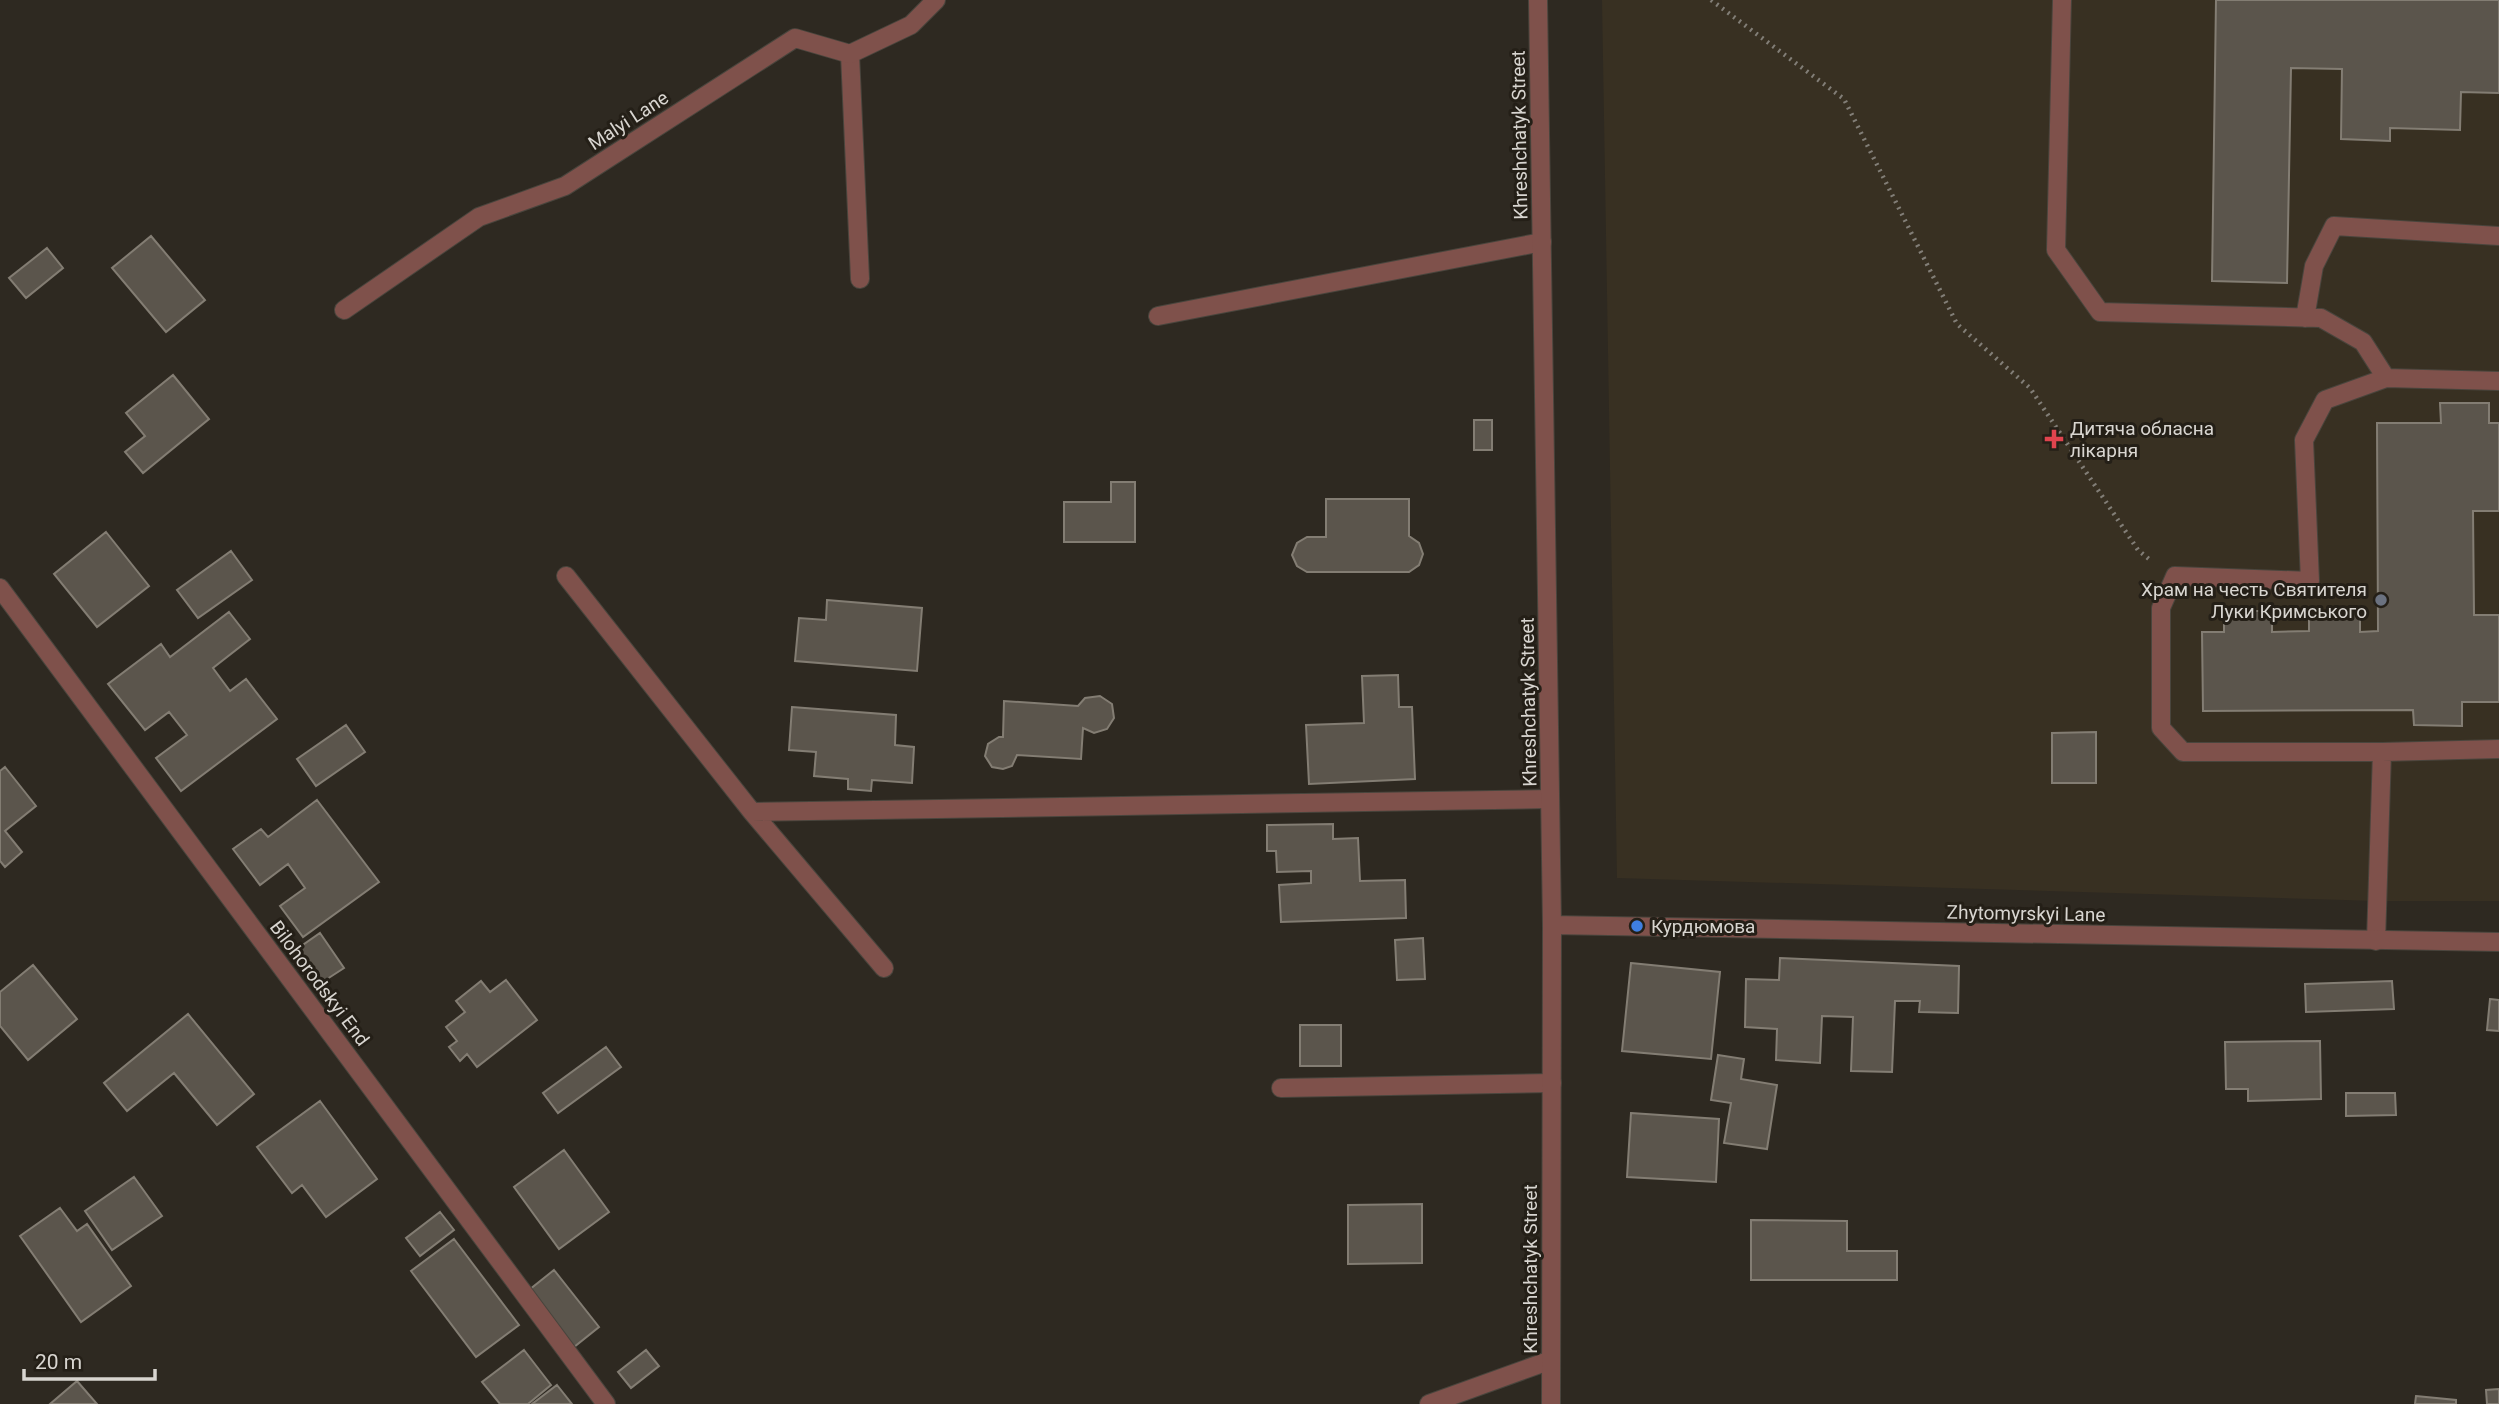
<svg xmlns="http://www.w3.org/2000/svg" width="2499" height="1404" viewBox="0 0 2499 1404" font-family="Roboto,sans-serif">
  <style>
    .built { fill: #383022 }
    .building { fill: #5b554c; stroke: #837d73; stroke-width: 2 }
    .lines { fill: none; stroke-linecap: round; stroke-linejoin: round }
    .lane-casing { stroke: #49453d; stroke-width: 20 }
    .street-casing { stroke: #49453d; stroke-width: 20 }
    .path { stroke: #827e77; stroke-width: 4.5; stroke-dasharray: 2 5; stroke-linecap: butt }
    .lane { stroke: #7f514b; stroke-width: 18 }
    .street { stroke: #7f514b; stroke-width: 18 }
    .health-dot { fill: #e0444e; stroke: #241f17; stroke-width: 2.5 }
    .worship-dot { fill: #6b7280; stroke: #241f17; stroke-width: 2.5 }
    .shop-dot { fill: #3f7fe0; stroke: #241f17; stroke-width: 2.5 }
    .labels { text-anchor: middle; stroke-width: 6; stroke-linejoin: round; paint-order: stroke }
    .street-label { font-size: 19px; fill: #d8d5d0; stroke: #241f17 }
    .poi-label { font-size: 19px; fill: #d8d5d0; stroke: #241f17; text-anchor: start }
  </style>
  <rect width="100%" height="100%" fill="#2e2921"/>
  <!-- built -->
  <path class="built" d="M1602,0h897v901h-122l-760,-23z"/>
  <!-- building -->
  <path class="building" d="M2216,0h283v93l-38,-1 -1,38 -70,-2v13l-49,-2 1,-70 -51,-1 -4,215 -75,-2z
    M151,236l54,64 -39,32 -54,-64z
    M151,236l54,64 -39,32 -54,-64z
    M47,248l16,20 -37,30 -17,-20z
    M173,375l36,44 -66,54 -18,-21 20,-16 -19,-23z
    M2440,403h49v20h10v88h-26l1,104h25v87h-37v24l-48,-1 -1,-15 -210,1 -1,-79h22v-21h48v21l37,-1v-20h51v21l18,-1 -1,-208h64z
    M1474,420h18v30h-18z
    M1111,482h24v60h-71v-40h47z
    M1326,499h83v37l10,7 4,11 -4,11 -10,7h-102l-10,-6 -5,-11 5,-12 10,-6h19z
    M106,532l43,54 -52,41 -43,-53z
    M231,551l21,29 -54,38 -21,-28z
    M827,600l95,8 -5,63 -122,-10 4,-43 27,2z
    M229,612l21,27 -37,29 17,23 16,-12 31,40 -96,72 -25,-33 31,-23 -18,-23 -24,18 -37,-46 53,-40 9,13z
    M1398,675l1,32h13l3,72 -106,5 -3,-59 58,-2 -2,-47z
    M1100,696l12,8 2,14 -7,11 -13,4 -11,-5 -2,31 -64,-4 -5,11 -9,3 -11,-2 -7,-11 3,-12 11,-7h4l1,-36 74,5 7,-8z
    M792,707l104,8 -1,30 19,2 -2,36 -40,-3 -1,11 -23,-2v-10l-34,-3 2,-24 -27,-2z
    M346,725l19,27 -49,34 -19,-27z
    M2096,732v51h-44v-50z
    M5,767l31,39 -31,25 17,21 -17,15 -5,-6v-90z
    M317,800l62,82 -76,55 -23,-31 25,-18 -17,-24 -28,21 -27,-36 28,-20 7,8z
    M1333,824v15l25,-1 2,43 45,-1 1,38 -125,4 -2,-37 32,-2v-12l-34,1 -1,-21h-9v-26z
    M320,933l24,35 -23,15 -24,-34z
    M1423,938l2,41 -28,1 -2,-40z
    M1780,958l179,8 -1,47 -39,-1 1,-11h-25l-3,71 -41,-1 2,-54 -31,-1 -2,47 -44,-3 1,-31 -32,-2 1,-48 33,1z
    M1631,963l89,9 -9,87 -89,-8z
    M33,965l44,54 -49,41 -28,-34v-34z
    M506,980l31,40 -60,47 -10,-13 -7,7 -11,-14 8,-6 -11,-14 19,-15 -9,-11 25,-20 9,11z
    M2392,981l2,28 -88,3 -1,-28z
    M2490,999l9,1v31l-12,-1z
    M188,1014l66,80 -37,31 -43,-52 -47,38 -23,-28z
    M1300,1025h41v41h-41z
    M2320,1041l1,58 -73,2v-12h-22l-1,-47z
    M606,1047l15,20 -63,46 -15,-20z
    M1718,1055l26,4 -3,20 36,6 -10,64 -43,-6 7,-40 -20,-3z
    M2346,1093h49l1,22 -50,1z
    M320,1101l57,78 -51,38 -24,-32 -10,8 -35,-46z
    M1631,1113l88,6 -3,63 -89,-5z
    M564,1150l45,62 -50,37 -45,-62z
    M134,1177l28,39 -50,34 -27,-39z
    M1422,1204v59l-74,1v-59z
    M60,1208l17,23 10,-7 44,62 -50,36 -61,-86z
    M440,1212l14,18 -34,26 -14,-18z
    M1751,1220l96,1v30h50v29h-146z
    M454,1239l65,86 -43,32 -65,-86z
    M554,1270l45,57 -25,20 -45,-57z
    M524,1350l27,35 -23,19h-28l-18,-22z
    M646,1350l13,16 -28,22 -13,-16z
    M77,1381l20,23h-47z
    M557,1385l15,19h-40z
    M2499,1389v15h-12l-1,-14z
    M2416,1396l40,4v4h-41z"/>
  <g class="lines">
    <defs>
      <path id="lane" d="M2062,0l-6,250 44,62 221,6 42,24 23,36 113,3
        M850,54l10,225
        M1158,316l384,-74
        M2305,318l9,-52 20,-40 165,10
        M2386,378l-61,22 -21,40 6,141 -135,-5 -14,32v120l22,24h199l117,-3
        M566,576l186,236 798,-13
        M752,812l132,156
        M2376,941l6,-189
        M1281,1088l271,-5
        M1429,1404l122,-44"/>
      <path id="street" d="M1538,0l14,925 -1,479
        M344,310l135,-93 86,-31 230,-148 55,16 61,-29 25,-25
        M0,588l606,816
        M1552,925l947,17"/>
    </defs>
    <!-- lane casing -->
    <use href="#lane" class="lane-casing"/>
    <!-- street casing -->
    <use href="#street" class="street-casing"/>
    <!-- path -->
    <path class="path" d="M1711,0l133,99 113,225 73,64 108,162 11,9"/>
    <!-- lane -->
    <use href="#lane" class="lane"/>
    <!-- street -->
    <use href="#street" class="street"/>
  </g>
  <!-- markers -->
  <path class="health-dot" d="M2050.5 428.5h7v7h7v7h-7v7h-7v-7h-7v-7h7z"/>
  <circle class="worship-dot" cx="2381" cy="600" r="7"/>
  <circle class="shop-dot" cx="1637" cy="926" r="7"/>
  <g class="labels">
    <!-- street labels -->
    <g class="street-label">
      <text transform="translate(628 120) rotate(-33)" y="7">Malyi Lane</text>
      <text transform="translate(1519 135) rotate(-91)" y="7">Khreshchatyk Street</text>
      <text transform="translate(1528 702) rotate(-91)" y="7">Khreshchatyk Street</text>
      <text transform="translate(2026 913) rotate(1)" y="7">Zhytomyrskyi Lane</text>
      <text transform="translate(320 983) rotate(53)" y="7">Bilohorodskyi End</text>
      <text transform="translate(1530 1269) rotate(-90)" y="7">Khreshchatyk Street</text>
    </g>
    <!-- poi labels -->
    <g class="poi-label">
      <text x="2070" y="435">Дитяча обласна<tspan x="2070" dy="22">лікарня</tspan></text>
      <text x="2367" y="596" text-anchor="end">Храм на честь Святителя<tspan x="2367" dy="22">Луки Кримського</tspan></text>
      <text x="1651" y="933">Курдюмова</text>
    </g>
  </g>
  <!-- scale -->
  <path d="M24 1369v10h131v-10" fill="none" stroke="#d8d5d0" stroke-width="3.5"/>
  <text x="35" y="1369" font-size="21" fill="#d8d5d0" stroke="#241f17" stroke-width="5" paint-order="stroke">20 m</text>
</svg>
